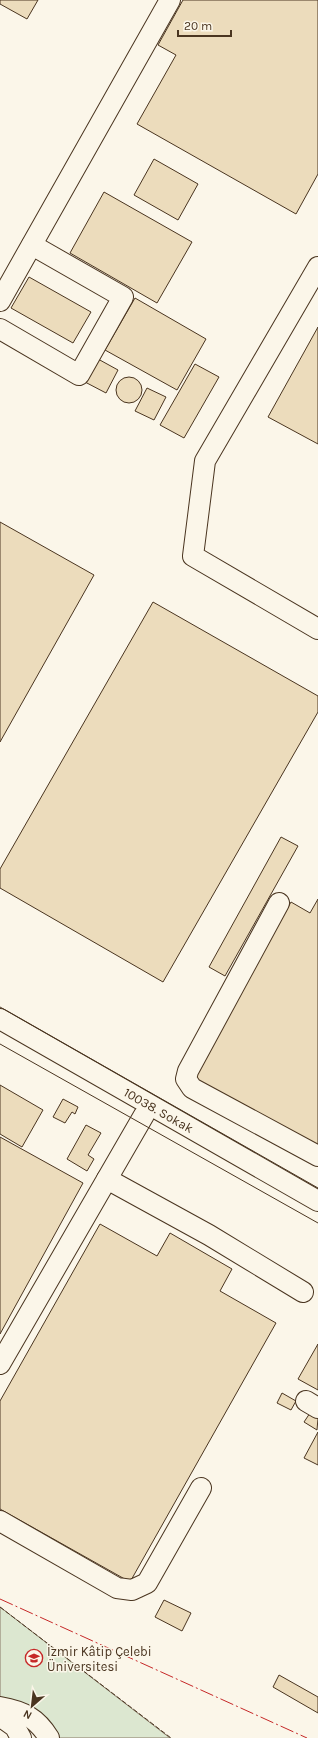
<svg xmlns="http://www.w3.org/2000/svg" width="318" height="1738" viewBox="0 0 318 1738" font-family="Karla,sans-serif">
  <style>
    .green { fill: #dce7d0; stroke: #887966 }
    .building { fill: #ecdcbc; stroke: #4a3520 }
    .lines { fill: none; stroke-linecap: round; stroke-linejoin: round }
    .minor-casing { stroke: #4a3520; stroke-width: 22 }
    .minor { stroke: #fbf6e9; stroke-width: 20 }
    .tram { stroke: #4a3520; stroke-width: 1 }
    .fence { stroke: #4a3520; stroke-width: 1; stroke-dasharray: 5 2; stroke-linecap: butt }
    .power { stroke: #c62828; stroke-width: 1; stroke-dasharray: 14 3 2 3; stroke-linecap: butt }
    .labels { text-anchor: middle; stroke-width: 3; stroke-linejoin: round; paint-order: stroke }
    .street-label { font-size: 13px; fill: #4a3520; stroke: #fbf6e9 }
    .poi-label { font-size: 13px; fill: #4a3520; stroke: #fbf6e9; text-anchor: start }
  </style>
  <rect width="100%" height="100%" fill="#fbf6e9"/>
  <!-- green -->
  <path class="green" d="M0,1607l170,131h-111l-10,-17 -22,-14 -27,-8z"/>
  <!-- building -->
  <path class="building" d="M0,0h38l-11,19 -27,-15z
    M183,0h135v174l-22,40 -159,-90 39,-69 -18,-10z
    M154,159l44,25 -20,36 -44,-25z
    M104,192l88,50 -35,61 -87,-50z
    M29,277l62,35 -18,31 -62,-35z
    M135,298l71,41 -29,51 -72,-40z
    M318,327v117l-50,-27z
    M98,359l20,11 -12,23 -21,-11z
    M195,364l24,13 -35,61 -24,-13z
    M116 390a13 13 0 1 1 26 0a13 13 0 1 1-26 0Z
    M147,388l19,9 -12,23 -19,-9z
    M0,522l94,53 -94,167z
    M153,602l165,94v16l-155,270 -163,-94v-19z
    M281,837l17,9 -73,130 -16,-9z
    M318,899v249l-126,-71 99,-175 19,11z
    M0,1085l43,25 -21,37 -22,-13z
    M63,1099l15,8 -3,7 -3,-2 -7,11 -12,-6z
    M86,1125l15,8 -13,22 6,4 -7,12 -20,-12z
    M0,1137l83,46 -83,151z
    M100,1224l57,32 13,-23 62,36 -12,22 56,32 -146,259 -130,-73v-108z
    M318,1344v46l-20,-11z
    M282,1393l14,8 -5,9 -14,-7z
    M310,1413l8,5 -1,12 -13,-8z
    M318,1432v33l-14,-7z
    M164,1600l27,13 -9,18 -27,-14z
    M279,1675l39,22v16l-45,-26z"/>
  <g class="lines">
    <defs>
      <g id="minor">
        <path d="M318,267l-113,194 -12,95 125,73"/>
        <path d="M0,301l170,-301"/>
        <path d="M0,329l79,46 44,-78 -91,-52"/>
        <path d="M279,903l-91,168 -2,8 6,9 126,68"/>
        <path id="s1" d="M0,1019l318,182"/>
        <path d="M107,1179l102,56 94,57"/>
        <path d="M0,1364l144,-249"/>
        <path d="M306,1401l12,7"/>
        <path d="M0,1521l117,67 15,2 15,-7 54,-95"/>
        <path d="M0,1707c23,4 37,11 49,31"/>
        <path d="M0,1716l15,11 6,11"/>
      </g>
    </defs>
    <!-- minor casing -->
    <use href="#minor" class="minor-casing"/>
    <!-- minor -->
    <use href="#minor" class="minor"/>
    <!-- tram -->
    <path class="tram" d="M0,1007l318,181
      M0,1044l318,179"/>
    <!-- fence -->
    <path class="fence" d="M0,1607l171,131"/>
    <!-- power -->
    <path class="power" d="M0,1599l307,139"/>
  </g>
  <!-- icons -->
  <defs>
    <symbol id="university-ring" viewBox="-11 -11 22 22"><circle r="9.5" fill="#fbf6e9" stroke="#c62828" stroke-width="1.5"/><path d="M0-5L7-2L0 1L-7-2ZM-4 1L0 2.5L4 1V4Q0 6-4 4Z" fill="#c62828"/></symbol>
  </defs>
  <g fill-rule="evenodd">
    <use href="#university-ring" x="24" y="1648" width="20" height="20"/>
  </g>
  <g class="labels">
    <!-- street labels -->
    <g class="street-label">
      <text dy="5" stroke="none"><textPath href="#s1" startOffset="183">10038. Sokak</textPath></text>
    </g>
    <!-- poi labels -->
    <g class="poi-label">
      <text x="47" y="1656">İzmir Kâtip Çelebi<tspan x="47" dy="15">Üniversitesi</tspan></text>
    </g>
  </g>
  <!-- north arrow -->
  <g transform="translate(32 1706) rotate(208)" stroke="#fbf6e9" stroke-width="3" paint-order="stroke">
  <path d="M0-3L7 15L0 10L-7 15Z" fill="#4a3520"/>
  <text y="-6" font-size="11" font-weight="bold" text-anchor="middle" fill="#4a3520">N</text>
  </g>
  <!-- scale -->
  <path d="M178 30v6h53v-6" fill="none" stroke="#4a3520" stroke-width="2"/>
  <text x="184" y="30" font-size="12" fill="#4a3520" stroke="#fbf6e9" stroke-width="3" paint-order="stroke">20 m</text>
</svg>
